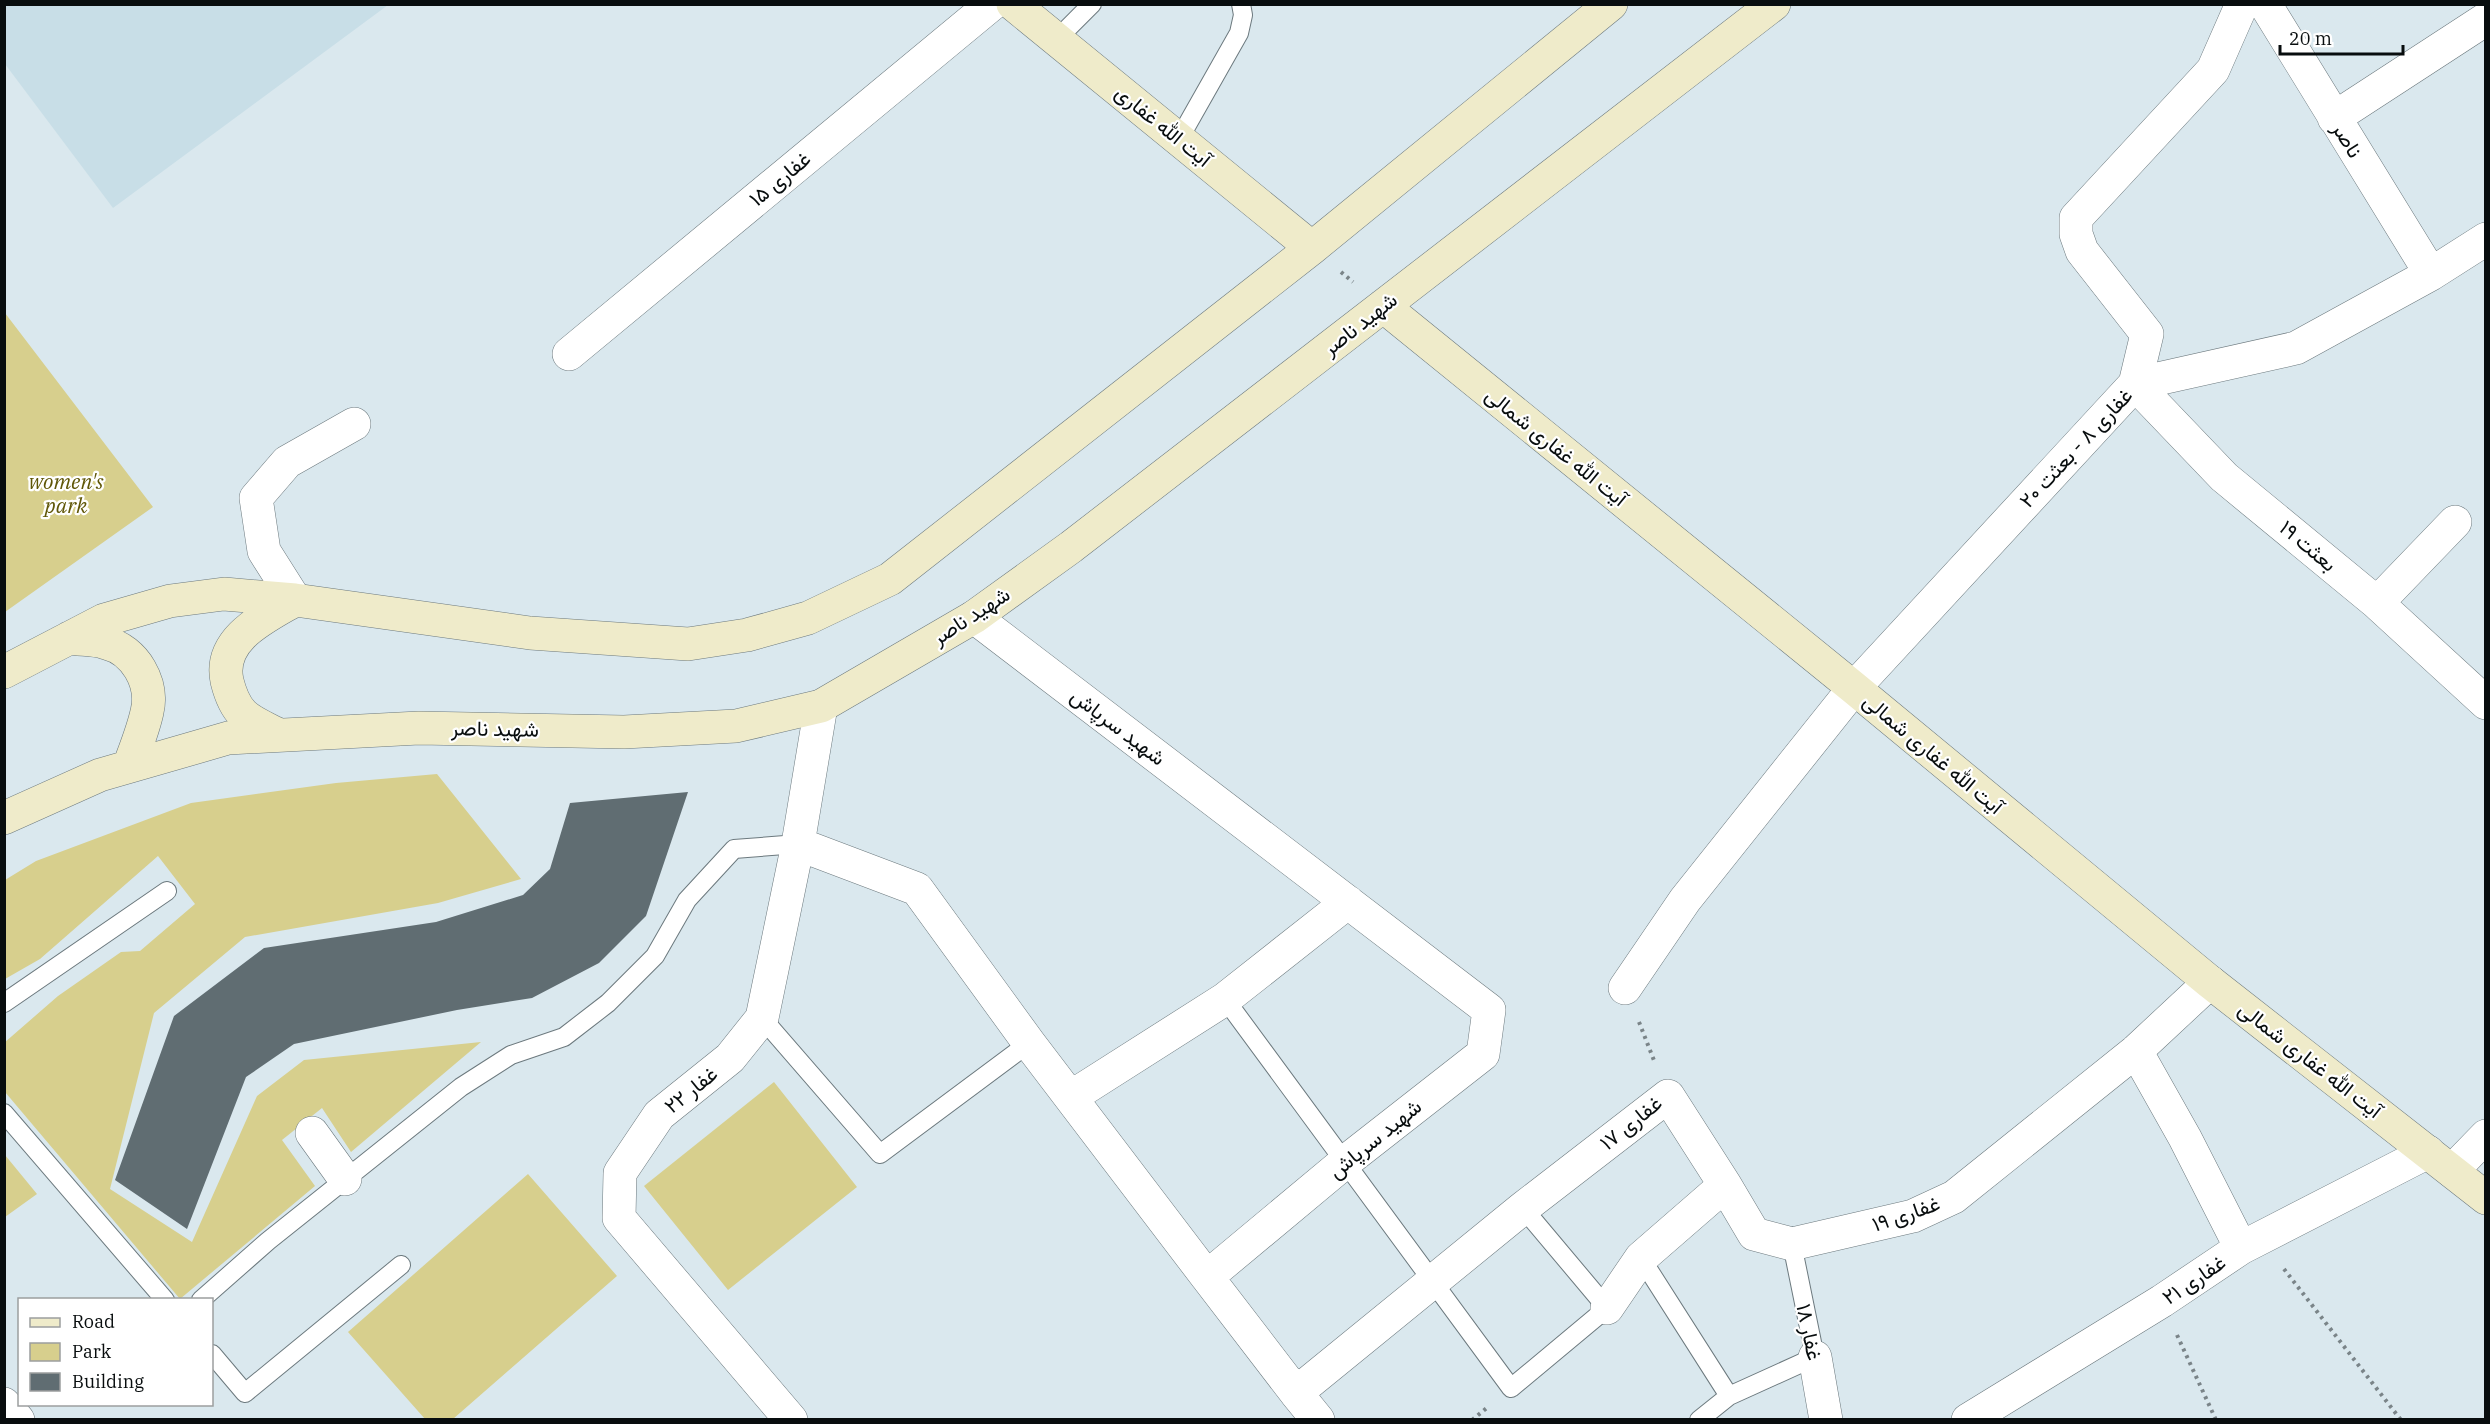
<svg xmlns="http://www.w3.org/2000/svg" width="2490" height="1424" viewBox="0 0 2490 1424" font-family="'IBM Plex Serif',Vazirmatn,serif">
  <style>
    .built { fill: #c8dee7 }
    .green { fill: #d7cf8d }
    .building { fill: #606d72 }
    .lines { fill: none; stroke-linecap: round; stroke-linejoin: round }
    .lane-casing { stroke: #6c797e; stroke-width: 20 }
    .street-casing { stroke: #6c797e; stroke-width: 34 }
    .secondary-casing { stroke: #6c797e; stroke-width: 34 }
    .path { stroke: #7a8488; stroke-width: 4; stroke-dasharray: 3 4.5; stroke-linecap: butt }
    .lane { stroke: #fff; stroke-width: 18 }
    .street { stroke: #fff; stroke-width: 33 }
    .secondary { stroke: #efebca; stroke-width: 33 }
    .labels { text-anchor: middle; stroke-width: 4.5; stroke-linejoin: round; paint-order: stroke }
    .street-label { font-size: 21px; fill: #080d0e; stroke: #fff }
    .park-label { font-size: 21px; font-style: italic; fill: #5f5607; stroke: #fff }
  </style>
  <rect width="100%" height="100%" fill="#dae8ee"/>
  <!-- built -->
  <path class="built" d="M5,4h383v1l-275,203 -108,-144z"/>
  <!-- green -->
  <path class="green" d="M5,313l148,194 -148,105h-1z
    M437,774l84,105 -83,24 -193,34 -91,76 -44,176 82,53 65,-146 47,-36 177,-18 -130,110 -29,-44 -40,32 33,46 -135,113 -175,-207 -1,-49 54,-47 63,-44 19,-1 55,-47 -37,-48 -118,103 -35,20v-99l31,-19 155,-58 145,-20z
    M774,1082l83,105 -129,103 -84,-104z
    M5,1155l32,39 -32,23h-1z
    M528,1174l89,102 -164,143h-28l-77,-87z"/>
  <!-- building -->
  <path class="building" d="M688,792l-42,124 -47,47 -67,35 -75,12 -163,34 -48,33 -59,152 -72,-49 59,-164 90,-68 172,-26 87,-27 27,-26 20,-66z"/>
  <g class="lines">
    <defs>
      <path id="lane" d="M1056,40l36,-36
        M1179,139l60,-106 4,-18 -2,-11
        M1225,999l286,389 96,-80 -84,-100
        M4,1003l163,-112
        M762,1018l118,136 149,-111
        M4,1113l161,187
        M1641,1258l88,138
        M201,1300l67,-59 193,-154 50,-32 53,-18 44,-34 47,-47 32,-56 47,-51 64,-5
        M212,1354l33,39 156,-128
        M1699,1420l30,-24 86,-39 -23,-113"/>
      <path id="street" d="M2242,4l-29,66 -137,148v16l6,17 65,83 -12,50 89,93 153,126 109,100
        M2265,4l166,270
        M2334,118l152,-99
        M569,354l423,-350
        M295,600l-31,-49 -8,-53 31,-36 67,-38
        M2377,603l78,-81
        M798,844l119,45 112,154 178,234 138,-115 138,-108 6,-44 -515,-393
        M1625,988l60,-88 169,-212 281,-304 161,-36 135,-74 55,-35
        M2136,1051l49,87 56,110
        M1071,1097l154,-98 123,-97
        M312,1133l33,46
        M2452,1171l34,-35
        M1207,1277l89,116
        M1607,1308l34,-50 84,-73 29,49 38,10 121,-28 41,-19 182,-146 74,-69
        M1815,1357l11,63
        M4,1404l14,16
        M791,1420l-172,-202 1,-45 39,-58 71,-57 32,-40 36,-174 23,-138
        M1318,1420l-22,-27 227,-185 145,-112 57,89
        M1968,1420l194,-119 79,-53 187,-96"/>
      <path id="secondary" d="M1013,4l299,244
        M1383,306l471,382 356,294 276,216
        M69,638c12,2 26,1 37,5 29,7 48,40 41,69 -4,18 -11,36 -18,54
        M4,672l100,-52 66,-19 54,-7 71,6 235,33 158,11 59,-9 61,-17 82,-39 422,-331 299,-244
        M279,735c-11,-6 -27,-12 -36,-21 -9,-9 -13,-21 -16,-33 -9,-42 37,-63 68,-81
        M4,818l96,-43 128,-37 191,-10 205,4 112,-6 85,-20 153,-89 97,-70 703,-543"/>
    </defs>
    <!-- lane casing -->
    <use href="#lane" class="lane-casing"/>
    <!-- street casing -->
    <use href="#street" class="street-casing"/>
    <!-- secondary casing -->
    <use href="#secondary" class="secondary-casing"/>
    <!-- path -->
    <path class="path" d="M1341,272l12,10
      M1639,1022l16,41
      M2284,1269l117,151
      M2177,1335l39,85
      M1472,1420l16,-13"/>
    <!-- lane -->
    <use href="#lane" class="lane"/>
    <!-- street -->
    <use href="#street" class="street"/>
    <!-- secondary -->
    <use href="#secondary" class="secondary"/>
  </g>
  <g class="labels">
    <!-- street labels -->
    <g class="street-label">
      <text transform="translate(1163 126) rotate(39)" y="7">آیت الله غفاری</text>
      <text transform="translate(2347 140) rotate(58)" y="7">ناصر</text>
      <text transform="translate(780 179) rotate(-40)" y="7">غفاری ۱۵</text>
      <text transform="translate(1360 324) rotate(-38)" y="7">شهید ناصر</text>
      <text transform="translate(1556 447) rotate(39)" y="7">آیت الله غفاری شمالی</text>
      <text transform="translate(2076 448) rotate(-47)" y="7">غفاری ۸ - بعثت ۲۰</text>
      <text transform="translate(2308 546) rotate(40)" y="7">بعثت ۱۹</text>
      <text transform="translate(971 616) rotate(-33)" y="7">شهید ناصر</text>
      <text transform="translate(1118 727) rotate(37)" y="7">شهید سرپاش</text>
      <text transform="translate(495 729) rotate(1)" y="7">شهید ناصر</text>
      <text transform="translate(1933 754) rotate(40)" y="7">آیت الله غفاری شمالی</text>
      <text transform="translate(2310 1060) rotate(38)" y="7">آیت الله غفاری شمالی</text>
      <text transform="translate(691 1090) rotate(-39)" y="7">غفار ۲۲</text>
      <text transform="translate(1631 1123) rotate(-39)" y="7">غفاری ۱۷</text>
      <text transform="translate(1375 1139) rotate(-39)" y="7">شهید سرپاش</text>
      <text transform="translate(1906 1214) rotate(-19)" y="7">غفاری ۱۹</text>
      <text transform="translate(2194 1280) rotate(-34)" y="7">غفاری ۲۱</text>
      <text transform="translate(1809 1332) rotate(78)" y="7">غفار ۱۸</text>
    </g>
    <!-- park labels -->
    <g class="park-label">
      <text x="66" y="489">women's<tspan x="66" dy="24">park</tspan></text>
    </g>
  </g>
  <!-- border -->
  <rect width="2490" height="1424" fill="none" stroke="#080d0e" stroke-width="12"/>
  <!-- legend -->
  <rect x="18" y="1298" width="195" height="108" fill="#ffffff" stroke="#9c9e9f" stroke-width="1.5"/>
  <rect x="30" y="1318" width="30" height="9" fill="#efebca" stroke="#9c9e9f" stroke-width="1.5"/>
  <text x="72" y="1328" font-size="18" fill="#080d0e">Road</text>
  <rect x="30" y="1343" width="30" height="18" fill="#d7cf8d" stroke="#9c9e9f" stroke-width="1.5"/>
  <text x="72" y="1358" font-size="18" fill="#080d0e">Park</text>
  <rect x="30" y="1373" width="30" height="18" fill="#606d72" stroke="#9c9e9f" stroke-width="1.5"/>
  <text x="72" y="1388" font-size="18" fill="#080d0e">Building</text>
  <!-- scale -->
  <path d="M2280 45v9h123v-9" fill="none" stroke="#080d0e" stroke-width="3"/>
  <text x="2289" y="45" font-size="18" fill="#080d0e" stroke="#ffffff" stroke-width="4.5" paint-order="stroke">20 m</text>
</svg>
